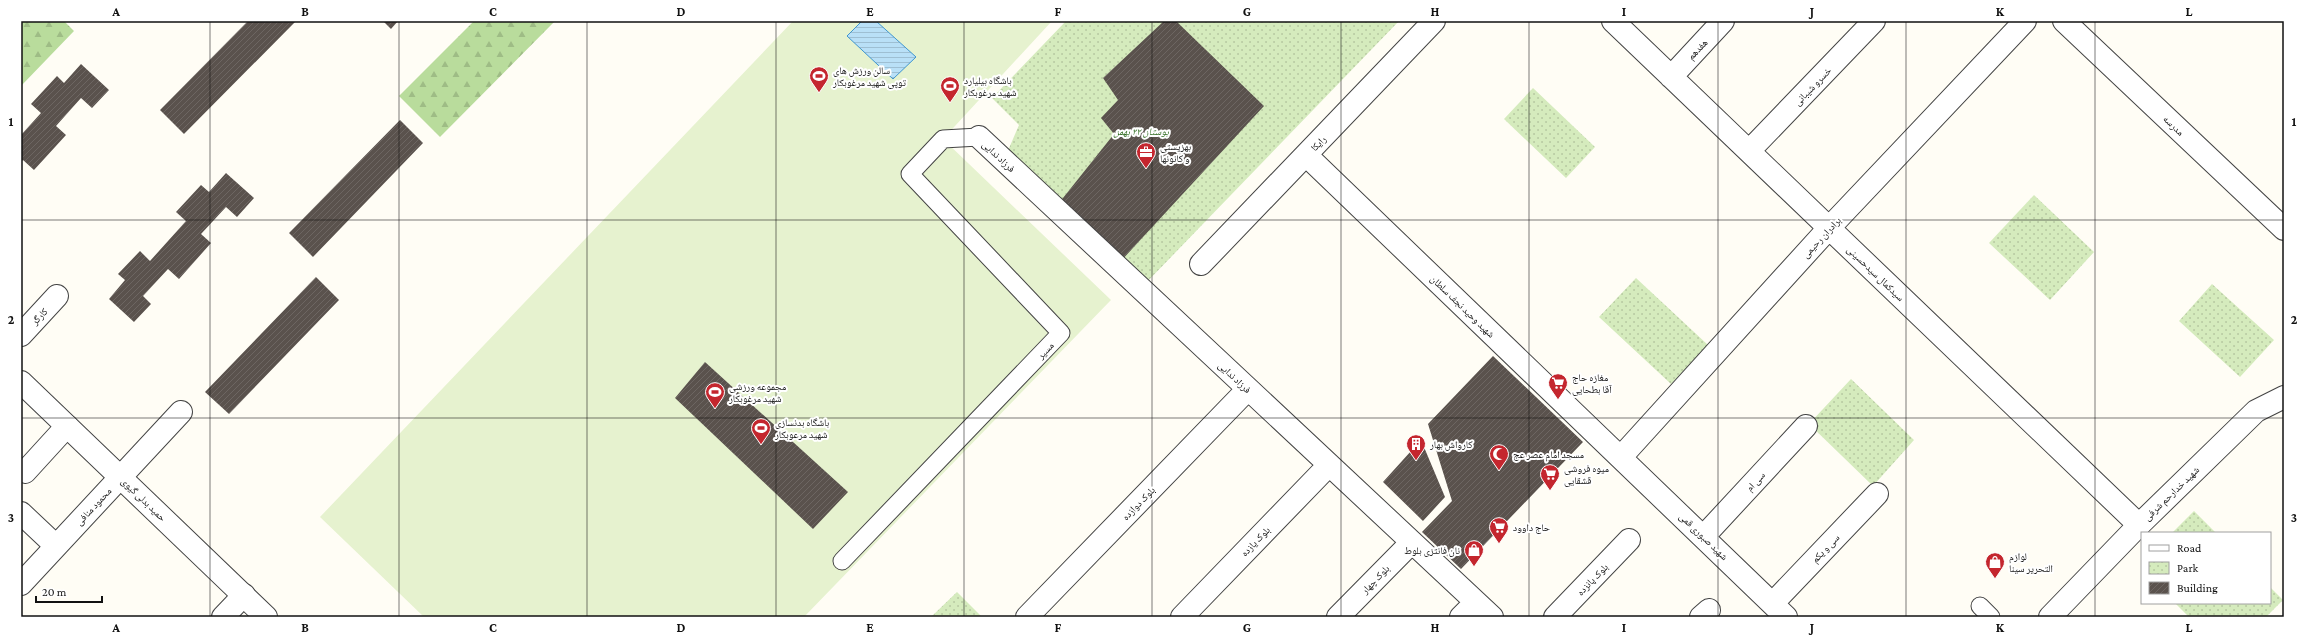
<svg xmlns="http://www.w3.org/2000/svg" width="2305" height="638" viewBox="0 0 2305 638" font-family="'Crimson Pro','Noto Naskh Arabic',serif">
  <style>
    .forest { fill: url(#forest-firs) }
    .park { fill: url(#park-dots) }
    .pitch { fill: #e6f2cf }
    .water { fill: url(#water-rules); stroke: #3f96cf }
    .building { fill: url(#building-hatch) }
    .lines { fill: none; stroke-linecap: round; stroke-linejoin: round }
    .pedestrian-casing { stroke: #444; stroke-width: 19 }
    .minor-casing { stroke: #444; stroke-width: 24 }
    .tertiary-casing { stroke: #444; stroke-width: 24 }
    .pedestrian { stroke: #fff; stroke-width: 17 }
    .minor { stroke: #fff; stroke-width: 22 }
    .tertiary { stroke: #fff; stroke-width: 22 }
    .grid { fill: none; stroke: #111; stroke-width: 1; stroke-opacity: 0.55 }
    .labels { text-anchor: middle; stroke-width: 4; stroke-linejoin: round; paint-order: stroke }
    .street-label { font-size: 10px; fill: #111; stroke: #fff }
    .poi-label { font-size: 10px; fill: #111; stroke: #fff; text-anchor: start }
    .park-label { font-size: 10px; font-style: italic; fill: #2f6b1f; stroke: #fff }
    .neatline { fill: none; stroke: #111; stroke-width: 1.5 }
    .grid-label { font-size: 13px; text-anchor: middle; font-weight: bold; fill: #111 }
  </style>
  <defs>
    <pattern id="forest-firs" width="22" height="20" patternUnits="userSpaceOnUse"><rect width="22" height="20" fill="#b9dc9c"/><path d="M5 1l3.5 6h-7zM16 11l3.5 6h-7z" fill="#9ebc85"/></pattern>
    <pattern id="park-dots" width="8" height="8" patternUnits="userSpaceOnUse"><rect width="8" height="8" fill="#d5ebbd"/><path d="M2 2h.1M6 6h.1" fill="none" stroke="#b6c8a1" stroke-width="1.8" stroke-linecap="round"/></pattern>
    <pattern id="water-rules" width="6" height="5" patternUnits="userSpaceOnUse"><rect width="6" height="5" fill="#b9e0f7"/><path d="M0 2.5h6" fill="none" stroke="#9ebfd3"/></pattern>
    <pattern id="building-hatch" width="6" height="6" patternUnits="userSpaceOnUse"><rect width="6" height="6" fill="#5a524d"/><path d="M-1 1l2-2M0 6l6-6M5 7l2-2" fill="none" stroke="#6d6662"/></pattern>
  </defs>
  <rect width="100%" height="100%" fill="#fffdf5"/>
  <!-- forest -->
  <path class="forest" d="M21,21h43l10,10 -53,55z
    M474,21h81l-115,116 -41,-41z"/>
  <!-- park -->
  <path class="park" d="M1066,21h333l-255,264 -137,-132 12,-28 -27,-27z
    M1533,88l62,59 -29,31 -62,-59z
    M2034,195l60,57 -44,48 -61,-57z
    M1636,278l72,67 -37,39 -72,-67z
    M2212,284l62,56 -34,37 -61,-56z
    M1851,379l63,61 -41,46 -64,-62z
    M2194,511l22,22h-44z
    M2270,587l13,13 -17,17h-77l-14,-14h95z
    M957,592l25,25h-51z"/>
  <!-- pitch -->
  <path class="pitch" d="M793,21h259l-109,118 168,161 -307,317h-380l-104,-100z"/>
  <!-- water -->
  <path class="water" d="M862,21h14l40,36 -23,22 -46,-43z"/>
  <!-- building -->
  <path class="building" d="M248,21h48l-112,113 -24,-24z
    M383,21h15l-7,8z
    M1164,21h12l88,85 -144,156 -61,-59 55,-69 -13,-16 17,-18 -15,-22z
    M81,64l28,26 -17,18 -11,-10 -25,28 10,9 -32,35 -11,-10 -2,2v-27l20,-22 -10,-9 26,-28 7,7z
    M400,120l23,23 -110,114 -24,-24z
    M226,173l28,25 -17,19 -11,-10 -25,27 10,9 -32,36 -11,-10 -25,27 8,8 -17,18 -25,-23 16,-19 -7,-6 22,-23 10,10 36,-40 -10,-9 25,-27 8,7z
    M316,277l23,23 -110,114 -24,-22z
    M1493,356l90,86 -122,127 -39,-37 30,-31 -24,-77z
    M705,362l143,130 -35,37 -138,-131z
    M1421,440l24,57 -22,24 -40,-39z"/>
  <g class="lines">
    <defs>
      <path id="pedestrian" d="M842,561l219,-228 -151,-159 33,-35 36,-2
        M1980,606l11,11"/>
      <path id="minor" d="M1613,21l526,504
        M2064,21l220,208
        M1671,77l52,-56
        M979,137l513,480
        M1749,151l125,-130
        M1306,155l480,462
        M1201,264l233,-243
        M21,335l36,-39
        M1621,457l208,-229 196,-207
        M25,472l42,-46
        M21,513l35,33
        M1704,536l102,-110
        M21,584l160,-172
        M1773,603l104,-109
        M223,617l21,-22
        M1027,617l221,-228
        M1182,617l147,-152
        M1338,617l74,-75
        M1461,617l15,-15
        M1555,617l74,-77
        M1701,617l8,-7"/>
      <path id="tertiary" d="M21,382l245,235
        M2050,617l89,-92 117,-114 28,-14"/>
    </defs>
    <!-- pedestrian casing -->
    <use href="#pedestrian" class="pedestrian-casing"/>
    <!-- minor casing -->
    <use href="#minor" class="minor-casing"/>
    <!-- tertiary casing -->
    <use href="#tertiary" class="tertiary-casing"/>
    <!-- pedestrian -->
    <use href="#pedestrian" class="pedestrian"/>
    <!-- minor -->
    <use href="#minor" class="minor"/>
    <!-- tertiary -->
    <use href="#tertiary" class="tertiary"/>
  </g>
  <!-- grid -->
  <path class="grid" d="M210,21v596M399,21v596M587,21v596M776,21v596M964,21v596M1152,21v596M1341,21v596M1529,21v596M1718,21v596M1906,21v596M2095,21v596M21,220h2263M21,418h2263"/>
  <!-- icons -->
  <defs>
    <symbol id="stadium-pin" viewBox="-11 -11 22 30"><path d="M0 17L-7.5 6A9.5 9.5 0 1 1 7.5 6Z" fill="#c4262e" stroke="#fff"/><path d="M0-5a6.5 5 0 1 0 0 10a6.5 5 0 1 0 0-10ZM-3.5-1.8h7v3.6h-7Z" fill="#fff"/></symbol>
    <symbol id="office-pin" viewBox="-11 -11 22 30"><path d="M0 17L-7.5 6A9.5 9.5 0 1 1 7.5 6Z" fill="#c4262e" stroke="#fff"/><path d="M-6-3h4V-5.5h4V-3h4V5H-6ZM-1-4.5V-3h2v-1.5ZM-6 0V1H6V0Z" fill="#fff"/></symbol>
    <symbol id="supermarket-pin" viewBox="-11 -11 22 30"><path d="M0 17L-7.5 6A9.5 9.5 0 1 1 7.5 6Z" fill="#c4262e" stroke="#fff"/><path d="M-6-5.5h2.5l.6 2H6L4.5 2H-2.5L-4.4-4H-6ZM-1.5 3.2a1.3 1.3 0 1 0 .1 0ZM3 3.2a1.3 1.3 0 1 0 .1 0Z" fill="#fff"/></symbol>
    <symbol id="building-pin" viewBox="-11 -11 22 30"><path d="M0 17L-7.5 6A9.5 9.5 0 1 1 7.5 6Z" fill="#c4262e" stroke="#fff"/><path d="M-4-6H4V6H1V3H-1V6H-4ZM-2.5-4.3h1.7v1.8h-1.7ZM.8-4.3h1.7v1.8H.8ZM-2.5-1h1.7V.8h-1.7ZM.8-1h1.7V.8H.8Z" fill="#fff"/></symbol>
    <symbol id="mosque-pin" viewBox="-11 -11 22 30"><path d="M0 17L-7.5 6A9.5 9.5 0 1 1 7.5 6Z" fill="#c4262e" stroke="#fff"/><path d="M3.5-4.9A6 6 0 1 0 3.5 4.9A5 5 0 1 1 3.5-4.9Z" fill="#fff"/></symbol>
    <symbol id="shop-pin" viewBox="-11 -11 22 30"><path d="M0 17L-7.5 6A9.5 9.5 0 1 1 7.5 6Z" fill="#c4262e" stroke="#fff"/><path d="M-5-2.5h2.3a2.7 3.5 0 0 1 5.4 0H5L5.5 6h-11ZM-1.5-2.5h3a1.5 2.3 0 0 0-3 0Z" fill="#fff"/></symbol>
  </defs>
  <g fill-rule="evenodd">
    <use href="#stadium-pin" x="808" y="65" width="22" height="30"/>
    <use href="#stadium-pin" x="939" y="75" width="22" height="30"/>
    <use href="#office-pin" x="1135" y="141" width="22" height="30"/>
    <use href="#supermarket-pin" x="1547" y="372" width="22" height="30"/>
    <use href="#stadium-pin" x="704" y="381" width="22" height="30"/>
    <use href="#stadium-pin" x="750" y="417" width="22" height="30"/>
    <use href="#building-pin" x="1405" y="433" width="22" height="30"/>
    <use href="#mosque-pin" x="1488" y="443" width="22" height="30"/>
    <use href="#supermarket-pin" x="1539" y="463" width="22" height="30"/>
    <use href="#supermarket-pin" x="1488" y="516" width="22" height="30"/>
    <use href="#shop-pin" x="1463" y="539" width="22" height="30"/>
    <use href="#shop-pin" x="1984" y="551" width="22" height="30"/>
  </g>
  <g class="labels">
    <!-- street labels -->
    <g class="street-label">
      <text transform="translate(1697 49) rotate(-47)" y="4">هفدهم</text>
      <text transform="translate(1812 86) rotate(-46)" y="4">خسرو شیبانی</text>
      <text transform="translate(2174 125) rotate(44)" y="4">مدرسه</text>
      <text transform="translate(1318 143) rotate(-46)" y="4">رایکا</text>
      <text transform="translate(999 156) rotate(43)" y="4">فرزاد ندایی</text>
      <text transform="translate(1821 237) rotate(-47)" y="4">برادران رحیمی</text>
      <text transform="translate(1876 273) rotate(44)" y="4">سیدکمال سیدحسینی</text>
      <text transform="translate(1463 306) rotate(44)" y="4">شهید وحید نجف سلطان</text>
      <text transform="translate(39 316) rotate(-47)" y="4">کارگر</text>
      <text transform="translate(1045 350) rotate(-46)" y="4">مسیر</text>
      <text transform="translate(1235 377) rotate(43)" y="4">فرزاد ندایی</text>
      <text transform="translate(1755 481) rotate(-47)" y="4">سی ام</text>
      <text transform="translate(2171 493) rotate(-44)" y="4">شهید خدارحم شرفی</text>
      <text transform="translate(144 499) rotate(44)" y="4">حمید بدلی گیوی</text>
      <text transform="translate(1138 503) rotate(-46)" y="4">بلوک دوازده</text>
      <text transform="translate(93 506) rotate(-47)" y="4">محمود منافی</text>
      <text transform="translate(1704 536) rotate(44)" y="4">شهید صبوری قمی</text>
      <text transform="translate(1255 541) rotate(-46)" y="4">بلوک یازده</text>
      <text transform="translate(1825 548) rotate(-46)" y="4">سی و یکم</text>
      <text transform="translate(1375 579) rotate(-46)" y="4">بلوک چهار</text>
      <text transform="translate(1592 579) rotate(-46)" y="4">بلوک پانزده</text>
    </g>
    <!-- poi labels -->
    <g class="poi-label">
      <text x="833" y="74">سالن ورزش های<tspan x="833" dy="12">توپی شهید مرغوبکار</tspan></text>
      <text x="964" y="84">باشگاه بیلیارد<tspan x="964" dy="12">شهید مرغوبکار</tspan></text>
      <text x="1160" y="150">بهزیستی<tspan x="1160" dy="12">و کانونها</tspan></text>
      <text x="1572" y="381">مغازه حاج<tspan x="1572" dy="12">آقا بطحایی</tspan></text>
      <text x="729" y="390">مجموعه ورزشی<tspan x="729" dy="12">شهید مرغوبکار</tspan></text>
      <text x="775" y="426">باشگاه بدنسازی<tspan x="775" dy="12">شهید مرعوبکار</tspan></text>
      <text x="1430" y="448">کارواش بهار</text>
      <text x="1513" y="458">مسجد امام عصر عج</text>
      <text x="1564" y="472">میوه فروشی<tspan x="1564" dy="12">قشقایی</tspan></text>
      <text x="1513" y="531">حاج داوود</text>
      <text x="1460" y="554" text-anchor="end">نان فانتزی بلوط</text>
      <text x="2009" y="560">لوازم<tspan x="2009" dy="12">التحریر سینا</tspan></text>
    </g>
    <!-- park labels -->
    <g class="park-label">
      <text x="1141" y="135">بوستان ۲۲ بهمن</text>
    </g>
  </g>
  <!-- border -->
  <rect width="2305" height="638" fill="none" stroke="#ffffff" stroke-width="44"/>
  <!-- legend -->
  <rect x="2141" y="532" width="130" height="72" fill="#ffffff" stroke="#a0a0a0"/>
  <rect x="2149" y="545" width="20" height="6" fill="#ffffff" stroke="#a0a0a0"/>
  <text x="2177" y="552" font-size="12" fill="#111111">Road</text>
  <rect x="2149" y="562" width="20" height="12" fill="url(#park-dots)" stroke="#a0a0a0"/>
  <text x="2177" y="572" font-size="12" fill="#111111">Park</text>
  <rect x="2149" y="582" width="20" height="12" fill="url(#building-hatch)" stroke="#a0a0a0"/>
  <text x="2177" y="592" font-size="12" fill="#111111">Building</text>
  <!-- scale -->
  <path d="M36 596v6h66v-6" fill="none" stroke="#111111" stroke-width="2"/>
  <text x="42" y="596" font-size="12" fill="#111111" stroke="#ffffff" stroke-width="3" paint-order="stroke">20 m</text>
  <rect x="22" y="22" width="2261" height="594" class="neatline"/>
  <g class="grid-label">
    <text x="116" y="16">A</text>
    <text x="305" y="16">B</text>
    <text x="493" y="16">C</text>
    <text x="681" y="16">D</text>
    <text x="870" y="16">E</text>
    <text x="1058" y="16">F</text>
    <text x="1247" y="16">G</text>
    <text x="1435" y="16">H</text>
    <text x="1624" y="16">I</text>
    <text x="1812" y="16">J</text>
    <text x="2000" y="16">K</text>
    <text x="2189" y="16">L</text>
    <text x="11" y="126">1</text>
    <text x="2294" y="126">1</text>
    <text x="11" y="324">2</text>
    <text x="2294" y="324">2</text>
    <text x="11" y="522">3</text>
    <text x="2294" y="522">3</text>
    <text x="116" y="632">A</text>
    <text x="305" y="632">B</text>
    <text x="493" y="632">C</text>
    <text x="681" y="632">D</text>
    <text x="870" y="632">E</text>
    <text x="1058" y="632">F</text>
    <text x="1247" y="632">G</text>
    <text x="1435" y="632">H</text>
    <text x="1624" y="632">I</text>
    <text x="1812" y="632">J</text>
    <text x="2000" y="632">K</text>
    <text x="2189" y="632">L</text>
  </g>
</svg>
